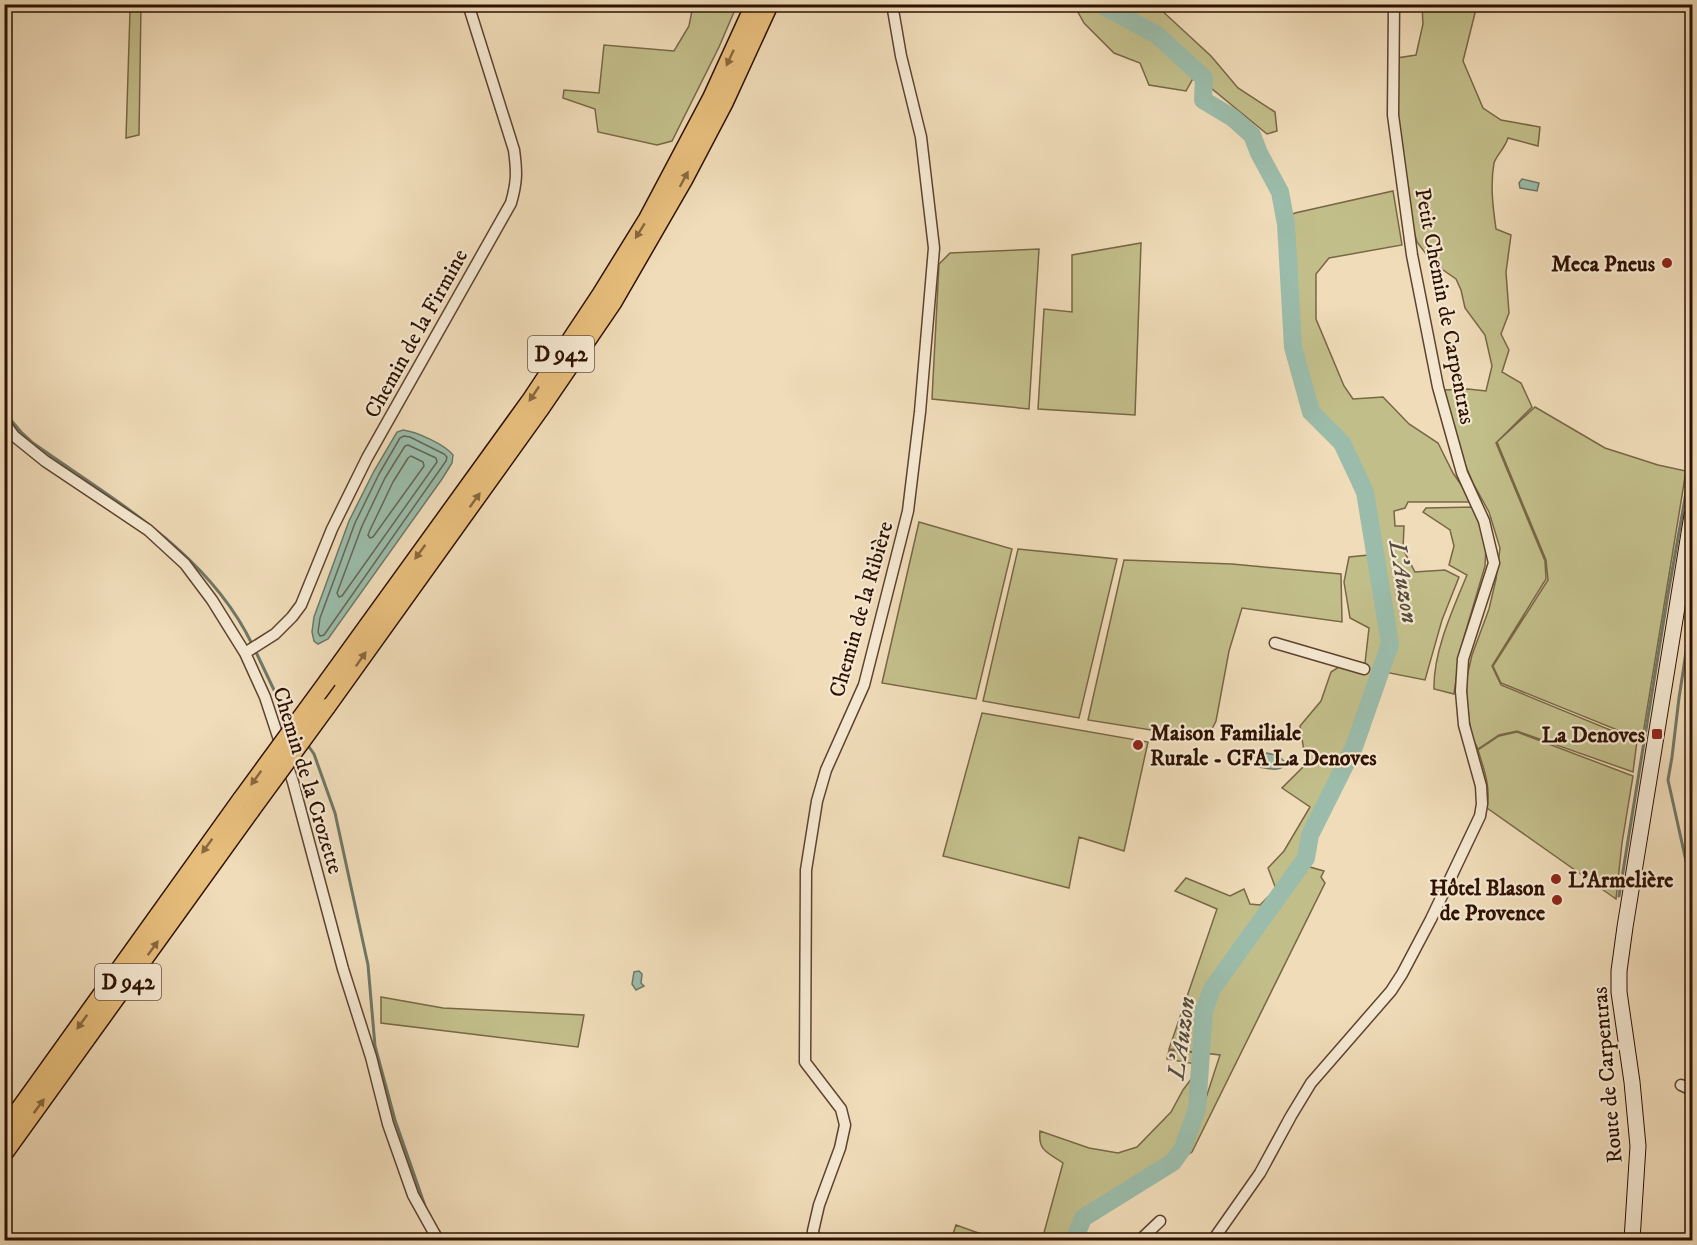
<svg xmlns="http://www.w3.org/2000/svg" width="1697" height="1245" viewBox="0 0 1697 1245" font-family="'IM FELL DW Pica',serif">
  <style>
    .green { fill: #c2be8a; stroke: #786745; stroke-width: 1.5 }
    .water { fill: #9bbcaa; stroke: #6f7766; stroke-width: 1.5 }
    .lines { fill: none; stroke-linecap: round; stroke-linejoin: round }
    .shore { stroke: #646655; stroke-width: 1.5 }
    .stream { stroke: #6f7766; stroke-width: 3 }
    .river { stroke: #9bbcaa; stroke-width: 18 }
    .minor-casing { stroke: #5e432e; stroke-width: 13 }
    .secondary-casing { stroke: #2d1000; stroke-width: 17 }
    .trunk-casing { stroke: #2d1000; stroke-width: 19 }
    .minor { stroke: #f5e8d2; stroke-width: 10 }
    .secondary { stroke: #f5e8d2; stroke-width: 15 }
    .trunk { stroke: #e8be7c; stroke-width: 16 }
    .trunk-bridge-casing { stroke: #2d1000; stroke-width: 19; stroke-linecap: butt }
    .trunk-bridge { stroke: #e8be7c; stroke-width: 16 }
    .oneway { fill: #8a673e }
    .poi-dot { fill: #8f2418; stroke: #f5e8d2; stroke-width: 2 }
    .labels { text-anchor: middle; stroke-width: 4.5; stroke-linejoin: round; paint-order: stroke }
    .shield { fill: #f5e8d2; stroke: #69513f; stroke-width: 1.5 }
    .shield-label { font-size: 21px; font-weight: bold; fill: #2d1000 }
    .poi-label { font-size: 22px; font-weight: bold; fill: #2d1000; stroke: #f5e8d2; text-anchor: end }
    .street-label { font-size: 22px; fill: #2d1000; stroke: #f5e8d2 }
    .water-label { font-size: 24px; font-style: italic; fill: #544c3c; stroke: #f5e8d2 }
  </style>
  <rect width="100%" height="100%" fill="#f0dcb9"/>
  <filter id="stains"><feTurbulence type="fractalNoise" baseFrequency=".00333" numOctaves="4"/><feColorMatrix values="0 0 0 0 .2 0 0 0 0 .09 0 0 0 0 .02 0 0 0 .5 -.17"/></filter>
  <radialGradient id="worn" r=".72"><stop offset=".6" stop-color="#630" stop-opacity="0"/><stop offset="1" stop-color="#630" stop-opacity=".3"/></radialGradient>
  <!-- green -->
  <path class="green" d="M5,4l136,1 -2,130 -13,3 4,-127 -125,-5z
    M693,5h44l-18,42 -47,94 -15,4 -59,-13 -3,-23 -32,-11 1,-8 35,3 5,-48 70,6 15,-25z
    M1074,5h85v3l52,48 27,32 37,24 2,19 -10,3 -72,-59 -9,16 -37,-6 -9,-22 -26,-10 -30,-30z
    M1422,5h55l-14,56 20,47 18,12 39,7 -2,19 -30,-8c-3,10 -12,18 -14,25 -4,22 -1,45 2,66l15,6 -5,37 3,41 -8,21 8,16 -7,22 19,11 11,24 -36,36 49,118 1,18 -54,87 9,19 136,56 -4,31 -116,-41 -18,4 -21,14 -6,-12 -4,-23 -2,-33 6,-26 17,-46 7,-30 4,-31 -11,-36 -16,-29 -16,-37 -6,-25 -7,-31 24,-1 18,2 6,-25 -7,-31 -20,-27 -4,-18 -5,-11 -23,-16 -16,-21 -10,-33 -10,-89v-62l19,-3 7,-31z
    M1393,191l9,54 -73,13 -13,16v45l28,67 9,13 30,-2 26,27 29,19 15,30 20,29h-65l-3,6 -11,3 1,15h9l-1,23 12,23 30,-2 14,7 -17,43 -17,60 -40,-8 -25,70 -48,91 1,15 -7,11 4,8 14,4 -3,6 4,6 -133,269 -11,7 23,-55 16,-49 -51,-6 48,-140 -42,-18 11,-13 44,18 14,-7 6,15 10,1 16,-16 -8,-21 16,-17 26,-44 -28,-19 24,-24 -6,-38 21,-25 10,-29 14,-9h20l4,-35 -19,-10 -6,-36 5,-25 30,-3 -9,-63 -24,-50 -30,-31 -2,-12 -15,-53 -12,-128 8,-4z
    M1141,243l-6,172 -97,-6 6,-100 28,3v-57z
    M1039,249l-10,160 -97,-10 7,-135 11,-11z
    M1535,407l70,41 53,17 28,6 -44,269 -141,-57 -8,-17 55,-86 -2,-20 -49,-118z
    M1475,507l11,40 -1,19 -25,85 -6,43 -20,-5c-1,-37 19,-80 33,-114l-18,-10 5,-19 -4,-16 -27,-18 3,-4z
    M919,522l93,27 -36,150 -94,-16z
    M1018,549l99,10 -38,159 -96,-17z
    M1124,560l108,4 109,10 1,48 -100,-14 -13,43 -13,70 -5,10 -16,6 -107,-17z
    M982,713l166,29 -24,109 -45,-14 -10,51 -126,-32z
    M1517,732l116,44 -11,67 -6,56 -129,-91c4,-20 -3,-39 -9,-58l21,-14z
    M381,997l62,11 141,7 -6,32 -197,-24z
    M1169,1050l30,3 -4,55 -14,39 -9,14 -93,57 -8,22h-29l21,-77c-15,-11 -25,-11 -23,-32l49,17 29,5 19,-6 34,-35 12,-22 12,-16 1,-10 -29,-5z
    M956,1225l42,15h-47z"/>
  <!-- water -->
  <path class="water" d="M1522,179l17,4 -2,8 -17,-3 -1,-5z
    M403,430c14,2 41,14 50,25l-1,8 -10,16 -114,160 -10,5 -4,-3 -2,-9 2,-15 35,-96 25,-50 23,-39z
    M1261,752c9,2 17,2 23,9v5c-7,6 -16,2 -25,1z
    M639,971l3,3 -1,9 3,3 -8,4 -4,-6 2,-12z"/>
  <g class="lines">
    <!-- shore -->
    <path class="shore" d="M404,436l6,1 34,17 3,3 -1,4 -122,174 -4,1 -2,-4 2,-14 35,-95 24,-49 21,-36z
      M408,445l28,13 1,4 -95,134 -3,1 -2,-4 25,-67 23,-48 20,-32z
      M411,456l12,6 1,4 -51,71 -3,1 -2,-3 2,-5 23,-48 15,-24z"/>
    <!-- stream -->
    <path class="stream" d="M1691,4l1,65
      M4,412l17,20 12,11c80,57 175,109 219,201
      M1691,457l1,-11
      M1692,613l-13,85 -7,59 -4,23 24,108
      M255,650l29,61 7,10
      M307,744l7,10 21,59 33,152 7,81 20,74 30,86
      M1619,896l49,-302 22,-124
      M438,1230l7,10"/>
    <!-- river -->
    <path class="river" d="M1074,1240l9,-22 90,-56 10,-14 14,-39 7,-99 8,-21 94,-131 4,-23 44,-88 36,-103 -25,-152 -23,-49 -31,-31 -18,-65 -7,-123 -6,-32 -21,-39 -7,-18 -19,-17 -30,-18 1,-22 -47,-43 -57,-31"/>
    <defs>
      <path id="minor" d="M4,422l10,14 31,25 103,69 37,34 27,36 33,53 20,44 28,85 50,187 28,88 17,67 25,71 25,45
        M1275,643l89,26
        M245,653l30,-19 17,-17 9,-12 31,-76 35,-71 144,-255c6,-21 6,-31 3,-53l-46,-146
        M1681,1085l11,5
        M815,1240l-2,-9 6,-26 21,-57 5,-23 -4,-16 -36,-47 1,-192 11,-69 9,-31 38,-85 44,-174 12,-99 14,-164 -13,-111 -20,-81 -9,-52
        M1140,1240l20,-19
        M1213,1240l47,-67 31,-57 20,-33 80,-92 11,-17 29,-55 49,-103 2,-12 -1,-18 -17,-61 -3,-34 2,-32 31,-96 -10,-42 -22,-48 -24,-86 -26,-132 -19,-140 1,-111"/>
      <path id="secondary" d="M1632,1240l6,-94 -6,-64 -13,-90v-21l6,-44 67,-412"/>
      <path id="trunk" d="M328,680l203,-281 69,-104 47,-76 64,-121 43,-94
        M327,707l215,-300 71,-104 71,-123 41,-78 45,-98
        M4,1130l237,-331
        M4,1154l247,-343"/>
    </defs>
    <!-- minor casing -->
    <use href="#minor" class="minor-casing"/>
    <!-- secondary casing -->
    <use href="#secondary" class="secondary-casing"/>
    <!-- trunk casing -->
    <use href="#trunk" class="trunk-casing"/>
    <!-- minor -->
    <use href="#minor" class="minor"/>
    <!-- secondary -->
    <use href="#secondary" class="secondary"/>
    <!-- trunk -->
    <use href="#trunk" class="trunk"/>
    <defs>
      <path id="trunk-bridge" d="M241,799l87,-119
        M251,811l76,-104"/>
    </defs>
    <!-- trunk-bridge casing -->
    <use href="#trunk-bridge" class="trunk-bridge-casing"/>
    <!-- trunk-bridge -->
    <use href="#trunk-bridge" class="trunk-bridge"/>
  </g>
  <!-- one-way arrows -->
  <defs><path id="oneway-solid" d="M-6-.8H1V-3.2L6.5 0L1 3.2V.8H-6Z" transform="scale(1.5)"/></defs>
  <g class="oneway">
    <use href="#oneway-solid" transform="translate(730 58) rotate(115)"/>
    <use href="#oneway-solid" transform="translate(684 179) rotate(-62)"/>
    <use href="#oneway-solid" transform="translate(640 231) rotate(122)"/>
    <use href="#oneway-solid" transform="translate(534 394) rotate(124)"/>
    <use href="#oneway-solid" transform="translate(475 500) rotate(-54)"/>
    <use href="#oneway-solid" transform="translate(420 552) rotate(126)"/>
    <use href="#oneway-solid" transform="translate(361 659) rotate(-55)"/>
    <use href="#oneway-solid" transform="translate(256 778) rotate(126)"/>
    <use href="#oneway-solid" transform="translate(207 846) rotate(126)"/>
    <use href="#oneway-solid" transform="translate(153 948) rotate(-54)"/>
    <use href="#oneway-solid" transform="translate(82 1022) rotate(126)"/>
    <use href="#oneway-solid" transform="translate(39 1106) rotate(-54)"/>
  </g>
  <!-- markers -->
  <g class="poi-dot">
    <circle cx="1667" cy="263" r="6"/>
    <rect x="1651" y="728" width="12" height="12" rx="3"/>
    <circle cx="1138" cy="745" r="6"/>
    <circle cx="1556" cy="879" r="6"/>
    <circle cx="1557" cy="900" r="6"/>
  </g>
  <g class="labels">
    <!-- shield labels -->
    <g class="shield">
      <rect x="528" y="336" width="66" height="36" rx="4.5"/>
      <rect x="95" y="964" width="66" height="36" rx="4.5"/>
    </g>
    <g class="shield-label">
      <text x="561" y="361">D 942</text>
      <text x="128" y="989">D 942</text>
    </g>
    <!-- poi labels -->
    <g class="poi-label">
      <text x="1655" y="271">Meca Pneus</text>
      <text x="1150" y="740" text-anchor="start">Maison Familiale<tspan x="1150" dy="25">Rurale - CFA La Denoves</tspan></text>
      <text x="1645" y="742">La Denoves</text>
      <text x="1568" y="887" text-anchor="start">L'Armelière</text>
      <text x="1545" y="895">Hôtel Blason<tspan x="1545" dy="25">de Provence</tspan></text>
    </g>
    <!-- street labels -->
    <g class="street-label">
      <text transform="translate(1446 306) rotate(79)" y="8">Petit Chemin de Carpentras</text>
      <text transform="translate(415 333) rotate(-61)" y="8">Chemin de la Firmine</text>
      <text transform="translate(860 609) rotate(-74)" y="8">Chemin de la Ribière</text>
      <text transform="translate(309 780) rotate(73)" y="8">Chemin de la Crozette</text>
      <text transform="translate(1606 1075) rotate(-95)" y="8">Route de Carpentras</text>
    </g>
    <!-- water labels -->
    <g class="water-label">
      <text transform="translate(1404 582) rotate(81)" y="8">L'Auzon</text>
      <text transform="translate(1181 1038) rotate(-82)" y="8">L'Auzon</text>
    </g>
  </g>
  <!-- margin -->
  <rect width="1697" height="1245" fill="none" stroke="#f0dcb9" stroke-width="24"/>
  <rect x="6" y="6" width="1685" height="1233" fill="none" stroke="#2d1000" stroke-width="3"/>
  <rect x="12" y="12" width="1673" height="1221" fill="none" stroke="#2d1000" stroke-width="1.5"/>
  <rect width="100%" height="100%" filter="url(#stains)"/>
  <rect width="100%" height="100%" fill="url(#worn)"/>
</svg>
